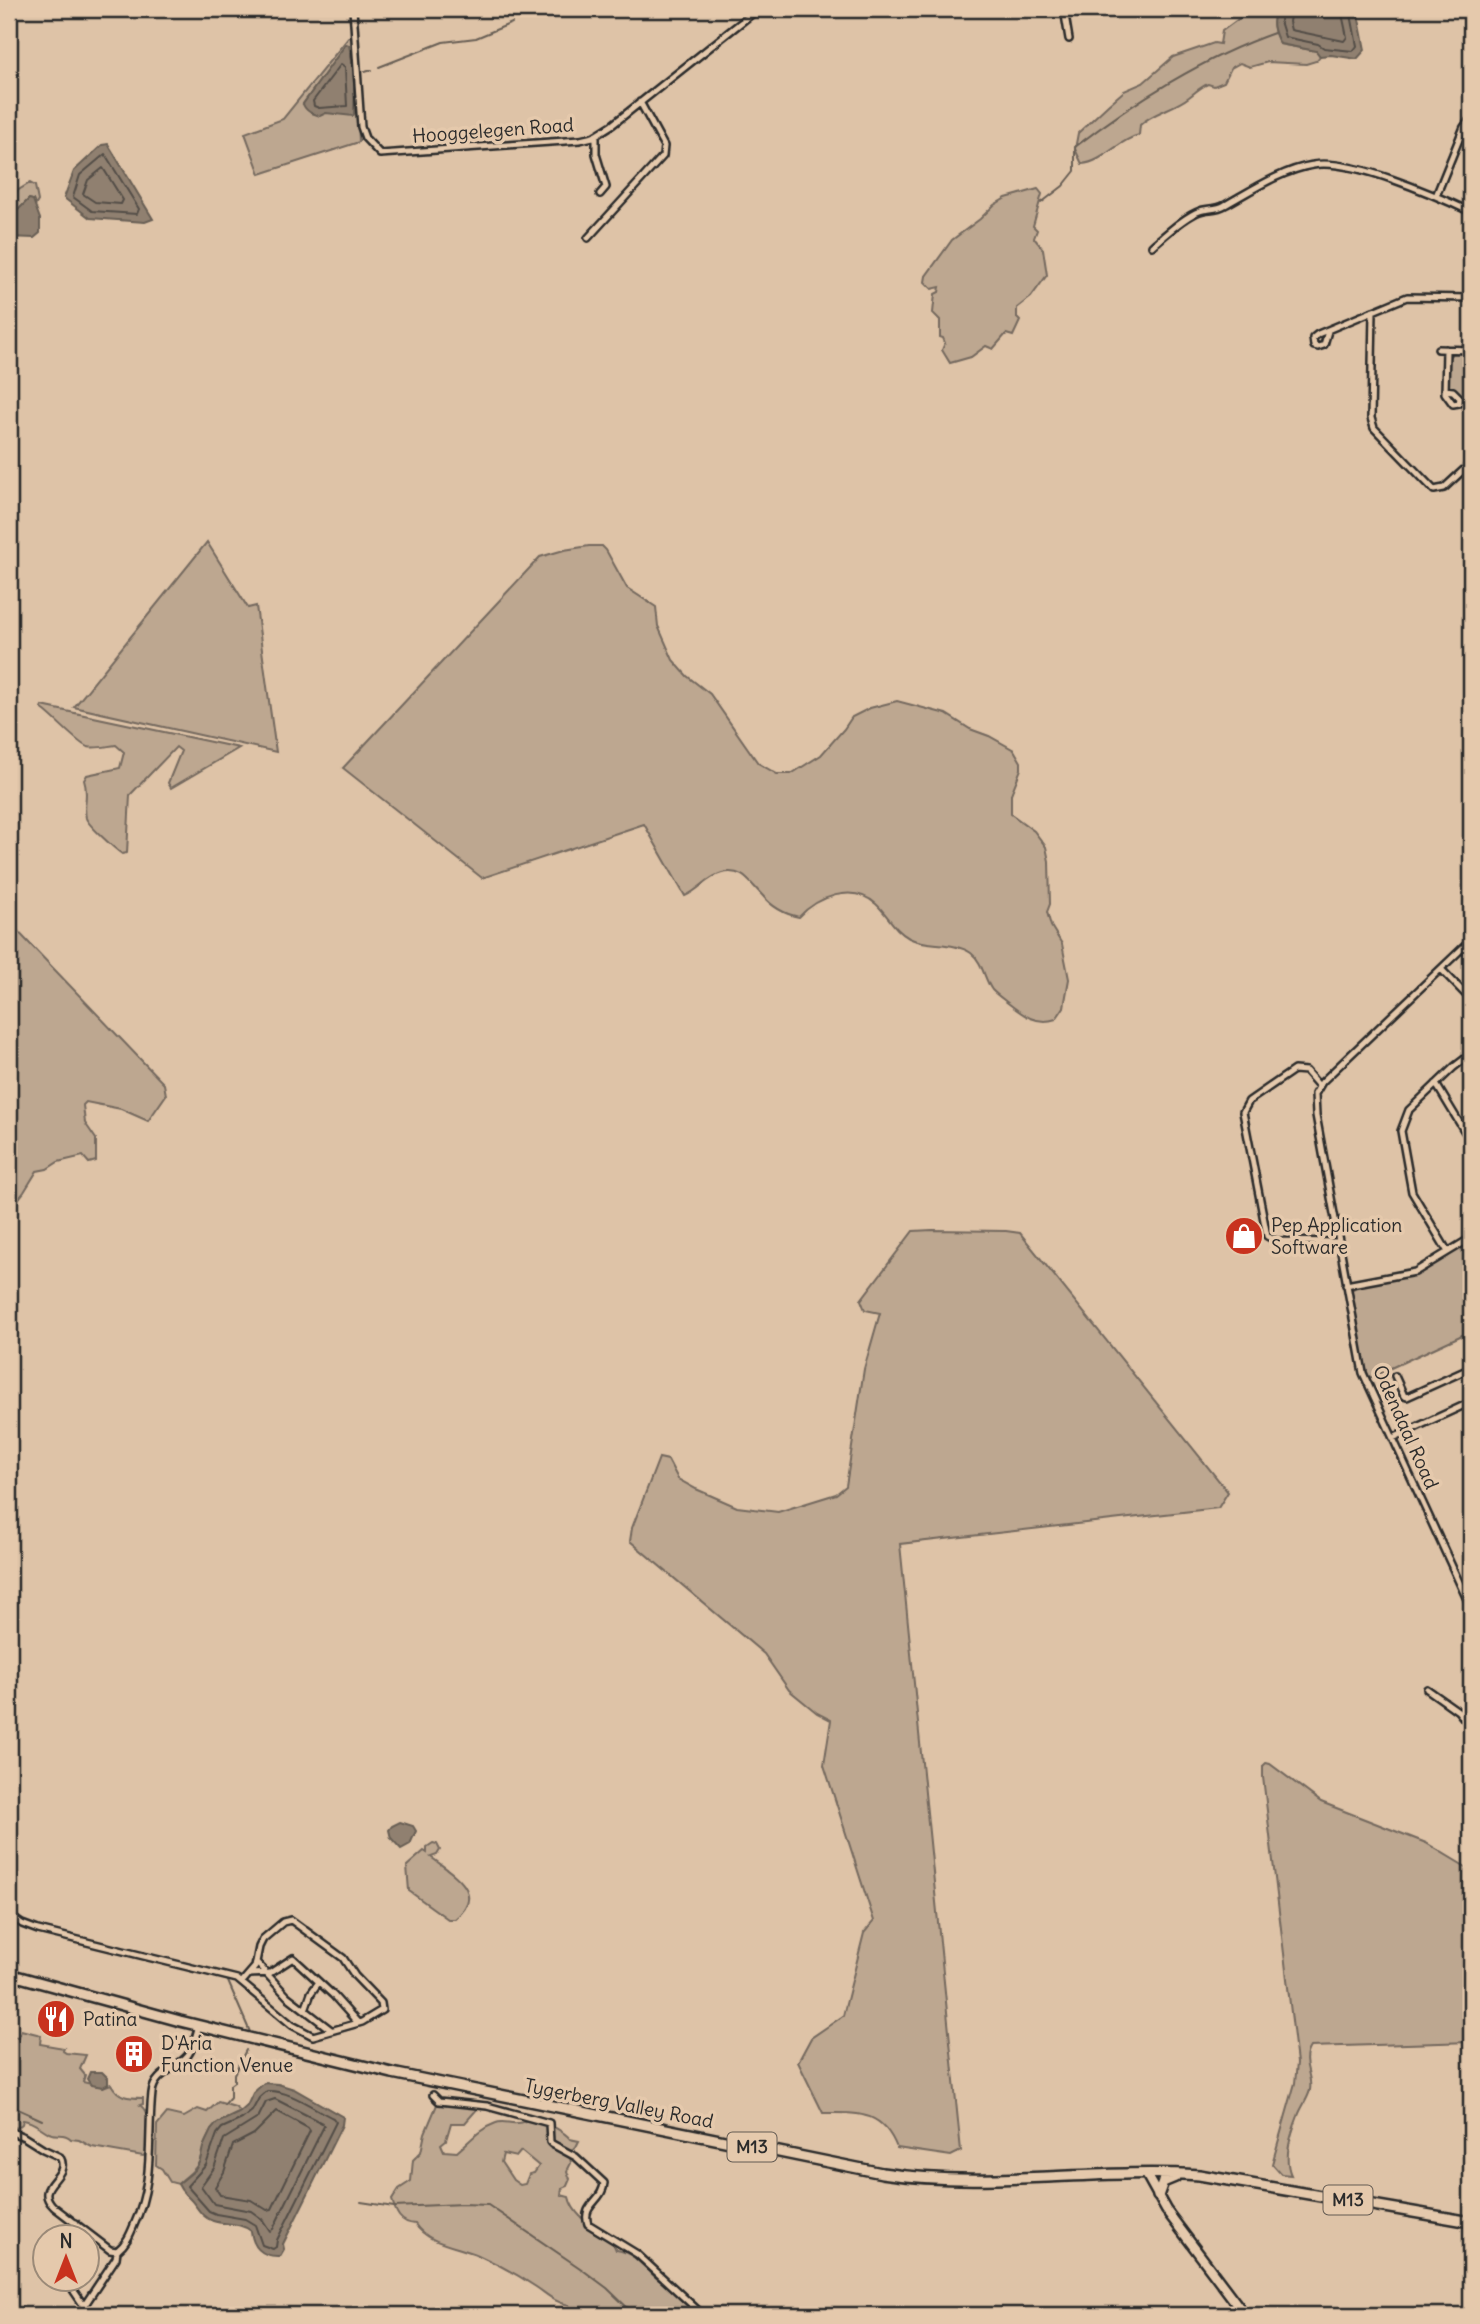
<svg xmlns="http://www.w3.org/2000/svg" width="1480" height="2324" viewBox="0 0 1480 2324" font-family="Delius,sans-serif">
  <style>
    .green { fill: #bda790; stroke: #74695e; stroke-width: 2; fill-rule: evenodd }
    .water { fill: #908070; stroke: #685e54; stroke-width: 2 }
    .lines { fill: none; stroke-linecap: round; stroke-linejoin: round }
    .shore { stroke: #534d47; stroke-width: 2 }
    .stream { stroke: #685e54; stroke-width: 2 }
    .minor-casing { stroke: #2b2b2b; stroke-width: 10 }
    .secondary-casing { stroke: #2b2b2b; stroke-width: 13 }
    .primary-casing { stroke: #2b2b2b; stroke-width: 14 }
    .minor { stroke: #e5c9ac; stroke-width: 5 }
    .secondary { stroke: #e5c9ac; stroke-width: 8 }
    .primary { stroke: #e5c9ac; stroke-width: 9 }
    .labels { text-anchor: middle; stroke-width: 7; stroke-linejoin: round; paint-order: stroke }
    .shield { fill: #e5c9ac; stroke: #635a52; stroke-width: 2 }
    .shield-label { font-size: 18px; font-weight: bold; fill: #2b2b2b }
    .street-label { font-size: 19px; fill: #2b2b2b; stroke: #e5c9ac }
    .poi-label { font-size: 19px; fill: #2b2b2b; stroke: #e5c9ac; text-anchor: start }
  </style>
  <rect width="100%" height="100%" fill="#dec3a7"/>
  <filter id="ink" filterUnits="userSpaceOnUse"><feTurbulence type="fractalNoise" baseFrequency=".0143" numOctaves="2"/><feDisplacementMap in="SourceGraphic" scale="14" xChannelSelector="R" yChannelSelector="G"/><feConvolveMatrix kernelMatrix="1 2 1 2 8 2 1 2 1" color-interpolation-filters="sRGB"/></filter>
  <g filter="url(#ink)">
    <!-- green -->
    <path class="green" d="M1252,9h24c-5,13 -3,22 4,35l37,7 3,5 -4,5 -10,3 -38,-2 -18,5 -10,-4 -9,5 -7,14 -10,4 -6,-2c-8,3 -12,8 -19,13 -15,12 -36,15 -49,28l-1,10c-21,5 -35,27 -57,29l-7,-15 3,-16 30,-28 16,-14 19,-8 30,-26 41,-14 6,1 2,-13z
      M349,37h5l5,105 -99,32 -15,-41 38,-14zM346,45h2l7,49 -41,19 -11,-9z
      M30,183l5,3 3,15 -3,5 -2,-6 -4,-1 -20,20v-16h3l5,-12z
      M1038,189l4,5 -9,32 4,4 -3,8 9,11 4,26 -16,22 -14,11v10l3,3 -7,15 -7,-2 -13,15 -7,-3 -15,11 -21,6 -8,-13 3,-7 -2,-5 -3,-1v-17l-7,-7 2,-19 4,-2 1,-5 -8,2 -7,-7 1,-6 26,-36 28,-21 14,-14 12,-7z
      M1454,352h17v48l-7,7 -2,-3v-6l-14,-12 1,-29z
      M207,542l41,66 8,-2 20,146 -202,-45z
      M589,546h13l4,4 21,38 29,19 2,19 15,34 14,16 23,18 48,69 19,11h14l30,-19 23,-26 8,-12 18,-9 27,-7 49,13 24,15 19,7 25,14 7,12v7l-10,25v20l23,17 12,16 3,14 1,43 -3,8 4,14 11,18 7,35 -5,28 -8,12c-22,7 -35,-6 -52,-19 -4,-3 -8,-6 -12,-10 -8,-11 -9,-28 -21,-37 -18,-12 -44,-6 -62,-15 -15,-8 -21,-23 -33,-34 -23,-21 -59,-7 -77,13 -15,-3 -27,-10 -37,-22 -13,-13 -19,-27 -40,-22 -15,4 -24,18 -37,23l-41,-72 -162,54 -139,-110 197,-211 24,-7z
      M42,706l197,42 -68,40 -3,-5 13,-32 -5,-4 -46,48 -3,58 -5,1c-7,-5 -34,-29 -36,-36 -3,-14 3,-24 -2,-38l3,-5 33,-7 4,-16 -8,-7c-9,1 -20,4 -28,2 -8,-1 -36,-32 -47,-39z
      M9,922l155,162 2,11 -18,26 -27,-12 -35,-7 -3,3 2,18 11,16v22l-7,2 -6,-7 -25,6 -11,7 -10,2 -13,21 -15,19z
      M932,1230l74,1 14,2 208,259 -10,16 -318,36 61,607 -10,5 -54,-8c-15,-38 -39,-35 -74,-35l-25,-51 13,-24 32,-22 21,-83 10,-12 -50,-156 7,-45 -14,-7 -28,-23 -25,-36 -134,-113 2,-13 27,-70 9,2 10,19 18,10 41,18 41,5 58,-18 10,-8 18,-117 16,-56 -15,-3 -4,-10 52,-69z
      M1471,1241v90l-102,47 -5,-15 -12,-73 5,-4 58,-11z
      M1266,1763l4,1 51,38 105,41 45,27v172l-161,5c-10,15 3,28 0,43 -2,9 -9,17 -12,26 -7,18 -15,42 -7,59l-10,-1 -9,-10 23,-81 2,-20 -34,-286v-11z
      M433,1843l4,1 3,6 -3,5 -6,2c21,17 57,35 24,62h-7l-39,-28 -2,-25 17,-15 3,2v-6z
      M21,2030l20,5 -1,9 24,4 -1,3 3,2 20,2 -6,14 5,6 -2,7 20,5 8,-3c8,14 17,14 32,14v6l-3,1c13,10 8,32 8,47l-5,4 -51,-9 -13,-7 -8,-1c-7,-7 -13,-2 -22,-6 -9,-5 -16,-12 -26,-13l-1,4 -5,4 -8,-3v-89l10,1z
      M218,2102l17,5 6,5c-19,8 -32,15 -38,37 -2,5 -2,10 -5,15 -5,9 -14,13 -20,20l-8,-2 -8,-13 -6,-4 1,-40 10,-12 17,4 14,-8 9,3z
      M438,2102l41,5 -14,16h-14l-5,17 -5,4 3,7 13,1c13,-11 22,-23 39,-29 7,-3 14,1 21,0 6,0 11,-4 16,-4 8,-1 33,14 37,20l9,2 -3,6 -7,4 2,12 -4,8 3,8 -3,7 -5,2 -1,7 8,2c4,20 30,34 44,46l3,7c25,3 34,31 55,36l30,29h-127l-5,-10c-15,-3 -21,-10 -33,-18 -18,-12 -38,-23 -58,-32 -21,-9 -50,-11 -63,-31 -15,-1 -19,-11 -23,-24l7,-11 12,-8 2,-21 8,-8 4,-19zM521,2151l18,15 -5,7 -5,1 -4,10 -5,1 -7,-5 -12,-18 2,-8 13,3z"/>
    <!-- water -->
    <path class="water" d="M1276,9h81l8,41 -8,9 -26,-4 -11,1 -4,-5 -36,-7c-7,-13 -9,-22 -4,-35z
      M346,44l3,1c5,22 6,46 5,69l-1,2 -27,-3 -6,3c-7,-2 -14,-4 -17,-12z
      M108,144l45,75 -8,3 -55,-4 -26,-20 10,-27 28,-26z
      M29,199l4,1 7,19v14l-6,5 -25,-1v-18z
      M400,1822l13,4 3,5 -6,13 -9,5 -10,-11 -2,-8 3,-4z
      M90,2072h12l6,6v6l-5,3 -12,-2 -4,-6z
      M264,2083l14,1 16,5 49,28 -1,8 -59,119 1,5 -4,7c-18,1 -27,-8 -29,-25 -11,-9 -25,-6 -38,-10 -13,-4 -16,-16 -25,-24 -5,-5 -7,-6 -10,-13l17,-14 5,-9 3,-14 8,-17 6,-7 22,-10 8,-7 6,-13z"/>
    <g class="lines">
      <!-- shore -->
      <path class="shore" d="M1282,9l-2,12 5,16 33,7 6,4 29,3 4,-5 -7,-37
        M1291,9l-2,13 2,8 53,11 3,-4 -6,-28
        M341,64l4,3 2,39 -28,2 -5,-2 -1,-5z
        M105,154l34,55 -2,5 -45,-3 -19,-14 7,-22z
        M103,168l20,32 -2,4 -26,-2 -12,-8 5,-14z
        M267,2091c23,-1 45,17 66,27l3,4 -59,118 -1,7 -3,2 -11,-4 -7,-20 -10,-6 -29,-5 -7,-3 -22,-25 19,-21 11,-31 5,-6 20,-9 10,-8 7,-13z
        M275,2099l47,24 2,3 -51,103 -3,2 -8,-12 -11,-8 -37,-7 -13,-18 13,-18 10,-29 34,-21 8,-16z
        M277,2111l31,17 2,3 -38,78 -5,1 -16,-10 -31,-5 -5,-8 9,-15 9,-27 21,-11z"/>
      <!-- stream -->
      <path class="stream" d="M518,18l8,-9
        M379,67l64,-25 33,-4 36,-15
        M365,72l7,-2
        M1041,203l22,-17 12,-15v-24c58,-45 130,-90 199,-114
        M227,1979l23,53
        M9,2105l33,15
        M224,2105l6,-7v-13l4,-3v-8l12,-24
        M361,2202l33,5 69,-3 25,1 92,63 27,20 28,27"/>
      <defs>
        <path id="minor" d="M353,9l8,118 4,11 15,16 200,-14 13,-3 19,-12 146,-116
          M1064,9l5,30
          M596,135v19l10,33 -6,7
          M1436,196l28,-69 7,-9
          M588,238l75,-82 1,-10 -24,-44
          M1152,246c12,-10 33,-30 48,-35 8,-3 17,-1 25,-6 27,-15 57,-35 88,-40 38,-7 122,30 158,47
          M1373,311l-2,107 3,10 60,62 10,-2 27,-25
          M1328,331l-4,14 -6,2 -4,-1 -1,-8 5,-4 89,-37 64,1
          M1438,349l33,1
          M1445,390l8,1 7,7 -1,5 -6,1 -8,-11 1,-44
          M1471,940l-149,142 -7,12 1,21 47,258 108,235
          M1441,969l30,31
          M1436,1084l35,58
          M1319,1086l-13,-15 -12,-1 -45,31 -6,11 24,124 9,5 63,1
          M1448,1252l-36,-60 -11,-61 8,-21 45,-43 17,-13
          M1346,1285l69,-13 56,-34
          M1395,1376l9,20 3,1 64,-29
          M1393,1438l78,-36
          M1427,1689l31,22 13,16
          M9,1915l13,9 16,6 199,49 55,46 21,11 49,-14 20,-12 -1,-7 -26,-27 -12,-18 -52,-38 -8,2 -20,17 -4,8 -4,20 -13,15
          M256,1962l31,34 44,34
          M250,1974l20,-1 23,-15 40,37 25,28
          M305,2010l6,-17 8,-11
          M433,2095l6,6 48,5 62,17 1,19 2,2 24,13 28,26c-1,18 -23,22 -16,41l49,30 66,61
          M9,2131l15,6 19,12 17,8c12,21 -29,28 -6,50l56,43 7,1
          M67,2236l9,-13
          M65,2278l19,28
          M78,2315l38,-57 1,-7c9,-7 13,-16 17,-26 21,-45 13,-86 18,-132 2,-20 25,-24 36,-38 6,-8 8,-20 11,-30"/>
        <path id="secondary" d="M1146,2174l20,36 79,105"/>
        <path id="primary" d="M9,1974l171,47 212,52 490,100c106,16 211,-5 317,2l272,47
          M1158,2196l5,-14 12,-5"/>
      </defs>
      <!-- minor casing -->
      <use href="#minor" class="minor-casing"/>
      <!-- secondary casing -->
      <use href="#secondary" class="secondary-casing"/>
      <!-- primary casing -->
      <use href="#primary" class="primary-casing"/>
      <!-- minor -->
      <use href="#minor" class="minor"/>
      <!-- secondary -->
      <use href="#secondary" class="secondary"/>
      <!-- primary -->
      <use href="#primary" class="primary"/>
    </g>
  </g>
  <!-- icons -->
  <defs>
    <symbol id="shop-disc" viewBox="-11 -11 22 22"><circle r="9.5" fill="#c8321e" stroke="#e5c9ac"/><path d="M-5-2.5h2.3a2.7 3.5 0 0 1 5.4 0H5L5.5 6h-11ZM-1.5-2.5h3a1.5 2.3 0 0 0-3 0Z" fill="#fff"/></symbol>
    <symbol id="restaurant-disc" viewBox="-11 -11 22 22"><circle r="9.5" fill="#c8321e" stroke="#e5c9ac"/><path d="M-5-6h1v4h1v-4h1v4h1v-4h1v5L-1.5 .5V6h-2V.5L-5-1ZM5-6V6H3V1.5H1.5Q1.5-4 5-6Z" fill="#fff"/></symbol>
    <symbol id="building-disc" viewBox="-11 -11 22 22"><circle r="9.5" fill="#c8321e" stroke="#e5c9ac"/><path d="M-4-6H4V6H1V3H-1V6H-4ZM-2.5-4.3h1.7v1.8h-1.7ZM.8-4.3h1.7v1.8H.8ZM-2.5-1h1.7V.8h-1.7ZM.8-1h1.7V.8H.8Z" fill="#fff"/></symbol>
  </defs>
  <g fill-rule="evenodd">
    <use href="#shop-disc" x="1222" y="1214" width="44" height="44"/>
    <use href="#restaurant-disc" x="34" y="1997" width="44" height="44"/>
    <use href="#building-disc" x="112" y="2032" width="44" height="44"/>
  </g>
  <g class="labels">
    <!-- shield labels -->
    <g class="shield">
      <rect x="727.5" y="2132.5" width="49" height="29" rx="5"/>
      <rect x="1323.5" y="2185.5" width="49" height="29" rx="5"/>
    </g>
    <g class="shield-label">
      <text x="752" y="2153">M13</text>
      <text x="1348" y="2206">M13</text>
    </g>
    <!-- street labels -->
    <g class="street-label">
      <text transform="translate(493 130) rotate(-4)" y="7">Hooggelegen Road</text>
      <text transform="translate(1406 1427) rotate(66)" y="7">Odendaal Road</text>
      <text transform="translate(619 2103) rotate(11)" y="7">Tygerberg Valley Road</text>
    </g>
    <!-- poi labels -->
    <g class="poi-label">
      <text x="1271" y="1232">Pep Application<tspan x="1271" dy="22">Software</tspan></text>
      <text x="83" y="2026">Patina</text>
      <text x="161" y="2050">D'Aria<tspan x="161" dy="22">Function Venue</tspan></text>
    </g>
  </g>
  <!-- margin -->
  <rect width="1480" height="2324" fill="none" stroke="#e5c9ac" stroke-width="35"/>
  <rect x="18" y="18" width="1445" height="2289" fill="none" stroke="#2b2b2b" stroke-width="2.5" filter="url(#ink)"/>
  <!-- north arrow -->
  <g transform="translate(66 2258)"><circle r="33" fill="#e5c9ac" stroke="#9b8a78" stroke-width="2"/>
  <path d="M0-5L12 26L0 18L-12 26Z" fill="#c8321e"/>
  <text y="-10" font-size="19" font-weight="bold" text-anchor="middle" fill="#2b2b2b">N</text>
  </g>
</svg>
